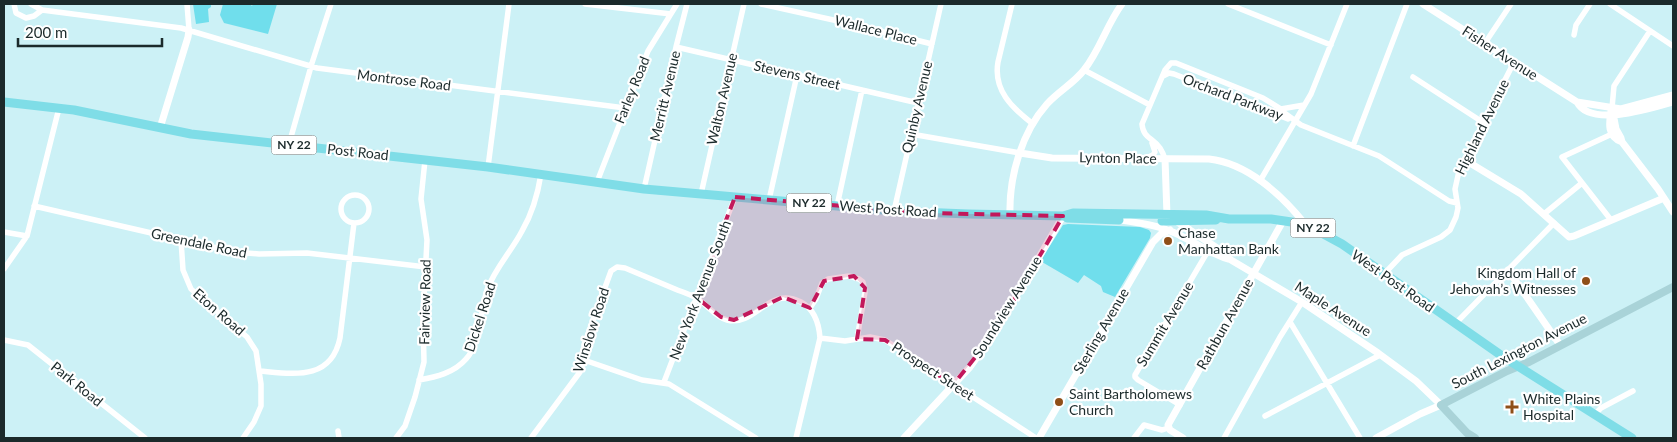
<svg xmlns="http://www.w3.org/2000/svg" width="1677" height="442" viewBox="0 0 1677 442" font-family="Lato,sans-serif">
  <style>
    .green { fill: #70deec }
    .lines { fill: none; stroke-linecap: round; stroke-linejoin: round }
    .minor { stroke: #fff; stroke-width: 5.5 }
    .tertiary { stroke: #fff; stroke-width: 7 }
    .secondary { stroke: #a9d3d8; stroke-width: 8 }
    .primary { stroke: #7fdde7; stroke-width: 9 }
    .marked { fill: #c2185b; fill-opacity: 0.2; stroke: #c2185b; stroke-width: 4; stroke-dasharray: 10 6; stroke-linejoin: round }
    .poi-dot { fill: #8f4f18; stroke: #fff; stroke-width: 2 }
    .labels { text-anchor: middle; stroke-width: 4.5; stroke-linejoin: round; paint-order: stroke }
    .shield { fill: #fff; stroke: #5f6a6b; stroke-width: 1 }
    .shield-label { font-size: 12px; font-weight: bold; fill: #1b2a2b }
    .street-label { font-size: 14px; fill: #1b2a2b; stroke: #fff }
    .poi-label { font-size: 14px; fill: #1b2a2b; stroke: #fff; text-anchor: start }
  </style>
  <rect width="100%" height="100%" fill="#ccf1f6"/>
  <!-- green -->
  <path class="green" d="M193,4h18v3l-3,2 1,13 -13,2z
    M223,4h27l2,2 1,-2h24l-9,30 -44,-11 -4,-8z
    M1068,224l72,3 9,3 2,3 -1,5 -35,59 -12,-5 -2,-6 -17,-11 -6,8 -36,-21 -1,-2 22,-35z"/>
  <g class="lines">
    <!-- minor -->
    <path class="minor" d="M14,4l2,9 10,5 8,-2 8,-6
      M31,4l11,6 139,18 136,40 308,40
      M187,4l2,26
      M585,4l86,10
      M761,4l86,19 85,21
      M1012,4l-14,58c-5,28 14,46 35,62
      M1228,4l103,41
      M1610,4l63,42
      M1574,35l2,-10 14,-21
      M1485,43l26,-39
      M676,47l242,56
      M1084,70l66,35
      M1163,76l6,-3 5,1 114,45
      M1413,77l71,46
      M1612,108l2,-22 36,-55
      M1279,109l22,16 78,31 70,45 8,2
      M911,134l109,19
      M289,144l23,-81 19,-59
      M1353,146l54,-142
      M1146,158l7,-3 2,-3 -3,-9
      M1165,159c-1,-3 -3,-8 -5,-11 -7,-10 -17,-10 -18,-24l23,-54 6,-7h5l87,35 18,11 23,-4
      M488,167l21,-163
      M1260,181l51,-87 36,-90
      M597,182l51,-131 29,-47
      M644,189l32,-142 11,-43
      M701,194l43,-190
      M341 209a14 14 0 1 1 28 0a14 14 0 1 1-28 0Z
      M769,200l28,-125
      M34,206l200,46 25,2 48,-1 119,14
      M837,206l25,-116
      M894,211l47,-207
      M1544,214l38,-31
      M1611,220l-49,-63 50,-23
      M4,232l23,4
      M181,240l2,30 8,19 56,48 9,14 5,33v22l-7,16 -11,16
      M4,269l23,-33 32,-128
      M1384,274l18,-19 39,-18 9,-7 6,-13 2,-9 -3,-19 4,-18 55,-109
      M810,308l6,-9 6,-16 6,-4 21,-3 10,3 4,3 2,10 -8,47
      M1290,322l70,116
      M1455,324l99,-101
      M820,338l25,3 25,-4 15,3 151,98
      M4,340l24,5 117,93
      M584,360l58,20 27,4 87,54
      M260,371c34,3 71,10 80,-33l14,-115
      M419,380c17,-3 35,-7 47,-21 13,-13 15,-50 21,-69 8,-22 24,-38 35,-59 10,-17 16,-38 19,-57
      M664,382l71,-185
      M1180,405l-42,-25 -3,-3v-2l73,-124
      M1594,415l7,-7 32,-17
      M1265,416l115,-61
      M338,431l1,7
      M396,438l9,-12 10,-29 9,-35 -1,-46 4,-76 -6,-41 4,-39
      M531,438l49,-66 4,-12v-15l27,-74 6,-4 8,1c17,7 33,14 50,21 7,3 15,5 21,9 11,6 19,19 31,22 29,7 41,-35 74,-18 13,7 18,22 19,36l-24,100
      M1134,438l10,-13 18,5 6,-2
      M1224,438l56,-101 22,-35"/>
    <!-- tertiary -->
    <path class="tertiary" d="M1423,4l154,98c13,26 75,6 96,0
      M1577,102l44,7 52,-14
      M1612,108l4,21 5,9 1,4 36,47 15,23
      M1611,111c-2,12 -4,26 11,31
      M160,128l28,-91 1,-7
      M1020,153l32,5 157,1c38,4 73,36 96,65
      M1165,159l2,56 50,33 14,12 71,42 76,51 38,28 25,24 -21,9 -44,24
      M1465,160l56,34 48,43 5,-1 90,-38
      M1010,214c-1,-38 12,-82 37,-110 12,-13 27,-21 37,-34 16,-20 23,-46 38,-66
      M1121,220c18,3 37,5 54,13 18,8 34,20 53,26
      M1508,270l52,75
      M904,438l66,-71 24,-33 69,-118
      M1039,438l114,-196 8,-8 9,-4
      M1183,438l-13,-8 -2,-5 115,-204"/>
    <!-- secondary -->
    <path class="secondary" d="M1475,438l-8,-5 -26,-28 66,-34 22,-9 144,-75"/>
    <!-- primary -->
    <path class="primary" d="M4,102l70,8 117,24 297,33 156,22 250,22 74,3 95,2 10,-3 133,2 23,4h42l34,5 37,20 163,114 127,80
      M1067,218l52,2
      M1162,221l54,-1"/>
  </g>
  <!-- marked area -->
  <path class="marked" d="M735,197l192,16 136,3 -69,118 -41,51 -68,-45 -28,-1 8,-51 -11,-12 -30,5 -14,27 -27,-11 -49,23 -13,-3 -25,-20z"/>
  <!-- markers -->
  <g class="poi-dot">
    <circle cx="1168" cy="241" r="5"/>
    <circle cx="1586" cy="281" r="5"/>
    <circle cx="1059" cy="402" r="5"/>
    <path d="M1509.5 399.5h5v5h5v5h-5v5h-5v-5h-5v-5h5z"/>
  </g>
  <g class="labels">
    <!-- shield labels -->
    <g class="shield">
      <rect x="271.5" y="135.5" width="45" height="19" rx="4"/>
      <rect x="786.5" y="193.5" width="45" height="19" rx="4"/>
      <rect x="1290.5" y="218.5" width="45" height="19" rx="4"/>
    </g>
    <g class="shield-label">
      <text x="294" y="149">NY 22</text>
      <text x="809" y="207">NY 22</text>
      <text x="1313" y="232">NY 22</text>
    </g>
    <!-- street labels -->
    <g class="street-label">
      <text transform="translate(876 30) rotate(14)" y="5">Wallace Place</text>
      <text transform="translate(1500 53) rotate(33)" y="5">Fisher Avenue</text>
      <text transform="translate(797 75) rotate(13)" y="5">Stevens Street</text>
      <text transform="translate(404 80) rotate(7)" y="5">Montrose Road</text>
      <text transform="translate(632 90) rotate(-68)" y="5">Farley Road</text>
      <text transform="translate(665 96) rotate(-77)" y="5">Merritt Avenue</text>
      <text transform="translate(1233 97) rotate(21)" y="5">Orchard Parkway</text>
      <text transform="translate(722 99) rotate(-77)" y="5">Walton Avenue</text>
      <text transform="translate(917 107) rotate(-77)" y="5">Quinby Avenue</text>
      <text transform="translate(1482 127) rotate(-64)" y="5">Highland Avenue</text>
      <text transform="translate(358 152) rotate(6)" y="5">Post Road</text>
      <text transform="translate(1118 158) rotate(1)" y="5">Lynton Place</text>
      <text transform="translate(888 209) rotate(4)" y="5">West Post Road</text>
      <text transform="translate(199 243) rotate(12)" y="5">Greendale Road</text>
      <text transform="translate(1393 281) rotate(35)" y="5">West Post Road</text>
      <text transform="translate(700 290) rotate(-69)" y="5">New York Avenue South</text>
      <text transform="translate(425 302) rotate(-89)" y="5">Fairview Road</text>
      <text transform="translate(1007 307) rotate(-58)" y="5">Soundview Avenue</text>
      <text transform="translate(1333 309) rotate(33)" y="5">Maple Avenue</text>
      <text transform="translate(219 312) rotate(41)" y="5">Eton Road</text>
      <text transform="translate(480 317) rotate(-72)" y="5">Dickel Road</text>
      <text transform="translate(1165 324) rotate(-59)" y="5">Summit Avenue</text>
      <text transform="translate(1225 324) rotate(-61)" y="5">Rathbun Avenue</text>
      <text transform="translate(591 330) rotate(-72)" y="5">Winslow Road</text>
      <text transform="translate(1101 331) rotate(-60)" y="5">Sterling Avenue</text>
      <text transform="translate(1519 351) rotate(-27)" y="5">South Lexington Avenue</text>
      <text transform="translate(933 371) rotate(33)" y="5">Prospect Street</text>
      <text transform="translate(77 384) rotate(39)" y="5">Park Road</text>
    </g>
    <!-- poi labels -->
    <g class="poi-label">
      <text x="1178" y="238">Chase<tspan x="1178" dy="16">Manhattan Bank</tspan></text>
      <text x="1576" y="278" text-anchor="end">Kingdom Hall of<tspan x="1576" dy="16">Jehovah’s Witnesses</tspan></text>
      <text x="1069" y="399">Saint Bartholomews<tspan x="1069" dy="16">Church</tspan></text>
      <text x="1523" y="404">White Plains<tspan x="1523" dy="16">Hospital</tspan></text>
    </g>
  </g>
  <!-- border -->
  <rect width="1677" height="442" fill="none" stroke="#1b2a2b" stroke-width="10"/>
  <!-- scale -->
  <path d="M18 38v8h144v-8" fill="none" stroke="#1b2a2b" stroke-width="2.5"/>
  <text x="25" y="38" font-size="15" fill="#1b2a2b" stroke="#ffffff" stroke-width="4" paint-order="stroke">200 m</text>
</svg>
